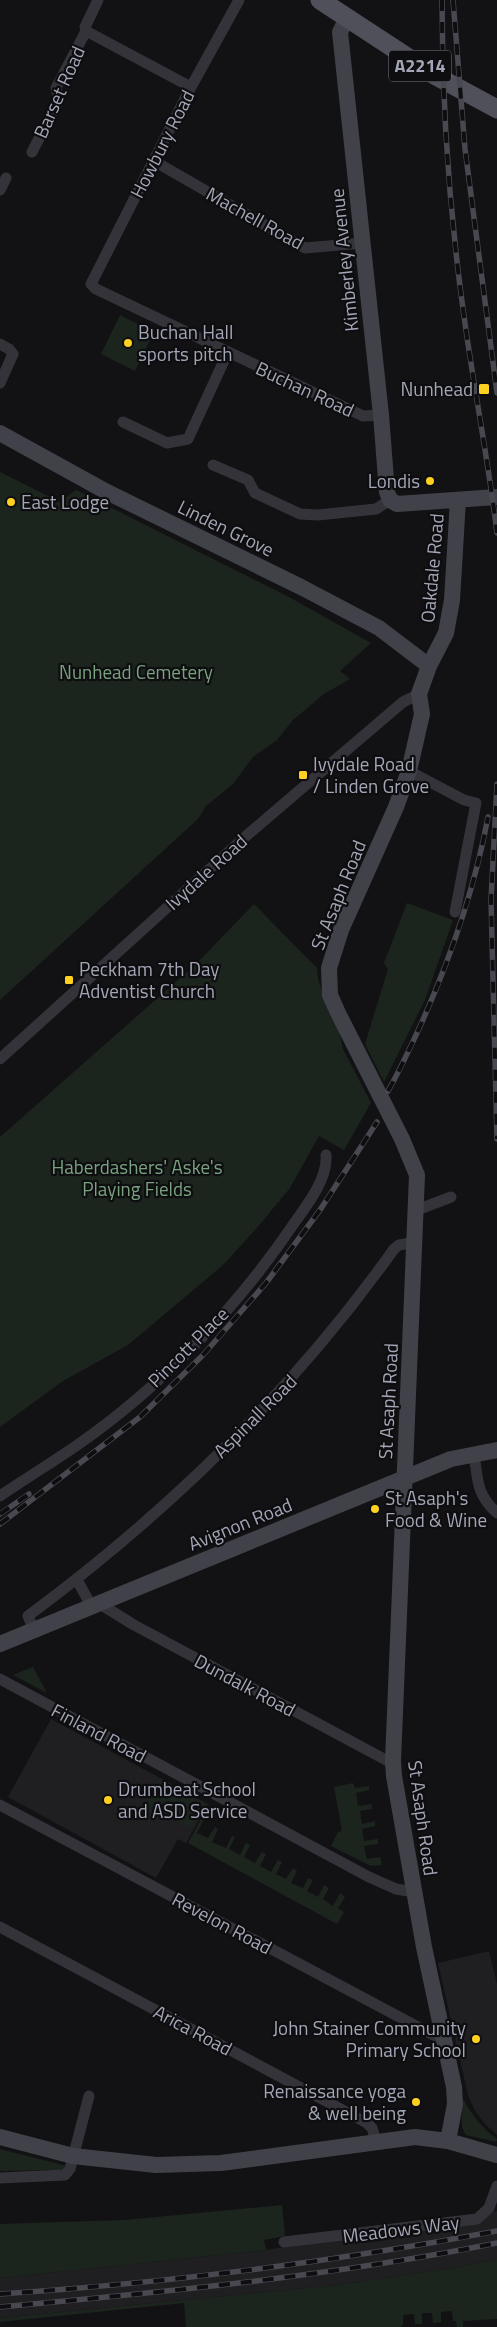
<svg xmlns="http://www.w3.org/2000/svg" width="497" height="2327" viewBox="0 0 497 2327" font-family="'Titillium Web',sans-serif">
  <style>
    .built { fill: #1f1e21 }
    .green { fill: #1c241e }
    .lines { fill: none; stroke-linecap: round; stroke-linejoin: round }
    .street { stroke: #333339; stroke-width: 11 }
    .secondary { stroke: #414249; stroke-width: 16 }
    .primary { stroke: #4f5059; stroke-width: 19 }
    .rail-casing { stroke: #484950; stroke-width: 5.5 }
    .rail { stroke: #0e0d0f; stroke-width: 4; stroke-dasharray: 11; stroke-linecap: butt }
    .poi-dot { fill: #fed020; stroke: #0e0d0f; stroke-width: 2 }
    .labels { text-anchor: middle; stroke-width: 4.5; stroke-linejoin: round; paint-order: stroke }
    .shield { fill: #0e0d0f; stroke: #767884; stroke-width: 1 }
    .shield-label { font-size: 18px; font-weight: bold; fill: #a3a6b6 }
    .street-label { font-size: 19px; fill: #a3a6b6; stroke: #0e0d0f }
    .poi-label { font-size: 19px; fill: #a3a6b6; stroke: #0e0d0f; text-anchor: start }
    .park-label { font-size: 19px; fill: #78a280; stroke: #0e0d0f }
  </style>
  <rect width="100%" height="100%" fill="#121214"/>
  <!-- built -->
  <path class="built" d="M51,1719l157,85 -22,39 -8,-4 -22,39 -148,-81z
    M489,1951l8,33v151l-13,-12 -10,-14 -6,-14 -30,-132z
    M497,2211v48l-44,9 -115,17 -338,33v-40l266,-28z"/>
  <!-- green -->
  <path class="green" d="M120,315l34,17 -19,39 -34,-17z
    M0,472l60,30 16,-12 213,107 82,46 -31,28 10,8 -26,15 -31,26 -16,20 -24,17 -20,27 -27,22 -8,13 -198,181z
    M407,903l46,17 -28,80 -41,82 -19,-38 23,-75 -4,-6z
    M254,904l63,64 1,11 12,37 9,15 4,18 28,54 -27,47 -25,-14 -29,52 -34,41 -33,36 -95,80 -65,36 -63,46v-290l195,-172z
    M33,1667l14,26 -34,-18z
    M158,1778l46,25 -13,25 -47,-24z
    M353,1783l2,5 14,-2v4l-13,3 2,13 14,-2v5l-12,2 2,13 13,-3v5l-13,3 2,12 14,-2v5l-14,2 3,13 13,-2 2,8 -11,1 -40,-20 7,-14 4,-1 -8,-44z
    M201,1819l2,2 -6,12 11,5 7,-11 3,2 -6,13 14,6 6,-12 3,1 -6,12 11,6 6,-12 4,2 -6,12 11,6 7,-11 4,2 -6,12 11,6 7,-12 4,2 -6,12 10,5 7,-11 4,3 -6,12 12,5 5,-10 5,2 -6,11 11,6 6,-12 5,3 -6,11 10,7 7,-13 5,4 -7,11 6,4 -7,12 -149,-81z
    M463,2099c9,16 19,29 34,40l-1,3 -30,-7c-8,-10 -3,-24 -3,-36z
    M0,2149l67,17 -2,3 -8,4 -2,-3 -55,1z
    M282,2205l3,31 -21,4 2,10 -266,28v-54l124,-4z
    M497,2259v60l-34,2v6h-6l-1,-6h-3l-1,-10 -11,1v10l-8,1 -1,-10h-10v11h-7l-1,-10 -11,1v10l-3,2h-214l-2,-24 -184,19v-4l338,-33 115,-17z"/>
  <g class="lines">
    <!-- street -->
    <path class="street" d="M239,0l-48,87 -100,197 5,5 267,127 18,-1
      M86,31l-1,-4 13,-27
      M32,152l27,-52 -3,-12 30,-57 105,56
      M154,161l151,87 58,-5
      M0,190l6,-12
      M0,344l9,5 4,5 -13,29
      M123,422l44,21 21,-4 40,-87
      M213,465l35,15 7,13 45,21 18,1 58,-6 14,-9
      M409,771l55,29 12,3 -21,109
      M0,1059l246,-223 157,-134 16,-8
      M417,1210l34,-13
      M474,1454c4,26 2,40 23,59
      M0,1496c25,-17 51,-33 76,-50 85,-59 161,-138 219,-224 13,-18 33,-44 31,-67
      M77,1580l15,27
      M100,1604l34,21 252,135 7,1
      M34,1630l-6,-14c139,-103 265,-225 366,-367l5,-4 17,-3
      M0,1679l369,198 27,12 18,3
      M0,1805l437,232 7,-1
      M0,1927l367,196 5,5 4,13
      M0,2178l65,-3 5,-6 19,-73
      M284,2242l193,-23 12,-11 8,-22"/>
    <!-- secondary -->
    <path class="secondary" d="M347,18l-7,14 41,383 6,77 3,8 7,4 100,-7
      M0,433l107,59 194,95 78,41 50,38
      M0,1644l451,-185 46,-9
      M0,2137l73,19 83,9 65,-2 194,-26 33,4 49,14
      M448,2141l7,-37 -1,-17 -30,-140 -30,-171 -1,-15 24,-586 -15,-36 -64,-126 -8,-18 -1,-27 12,-38 55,-123 13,-36 13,-57 -3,-20 10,-28 17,-33 6,-33 6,-100"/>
    <!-- primary -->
    <path class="primary" d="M320,0l116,76 61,33"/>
    <defs>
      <path id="rail" d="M442,0c0,103 7,207 21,309 10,75 25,149 34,224
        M453,0l12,149 32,244
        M497,784l-6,116 6,239
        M388,1091c11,-19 20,-39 29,-58 32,-70 57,-141 71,-216
        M0,1514l29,-20
        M0,1524l140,-107 63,-62 63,-72 54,-73 57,-88
        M0,2294c167,-11 333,-32 497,-63
        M0,2307c166,-15 333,-31 497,-64"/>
    </defs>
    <!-- rail casing -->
    <use href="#rail" class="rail-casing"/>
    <!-- rail -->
    <use href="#rail" class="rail"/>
  </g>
  <!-- markers -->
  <g class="poi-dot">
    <circle cx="128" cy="343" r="5"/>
    <rect x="478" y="383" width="12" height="12" rx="2.5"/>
    <circle cx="430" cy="481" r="5"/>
    <circle cx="11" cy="502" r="5"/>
    <rect x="298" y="770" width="10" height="10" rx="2.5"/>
    <rect x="64" y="975" width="10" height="10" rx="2.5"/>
    <circle cx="375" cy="1509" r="5"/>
    <circle cx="108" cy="1800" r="5"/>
    <circle cx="476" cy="2039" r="5"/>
    <circle cx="416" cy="2102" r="5"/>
  </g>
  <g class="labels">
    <!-- shield labels -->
    <rect class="shield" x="389" y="50.5" width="62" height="31" rx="4"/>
    <g class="shield-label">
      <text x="420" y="72">A2214</text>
    </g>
    <!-- street labels -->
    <g class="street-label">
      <text transform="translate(59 92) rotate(-66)" y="7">Barset Road</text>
      <text transform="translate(162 144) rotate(-63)" y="7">Howbury Road</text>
      <text transform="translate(255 218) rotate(29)" y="7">Machell Road</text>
      <text transform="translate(344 260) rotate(-96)" y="7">Kimberley Avenue</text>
      <text transform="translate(305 389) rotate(25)" y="7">Buchan Road</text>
      <text transform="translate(226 528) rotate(26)" y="7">Linden Grove</text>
      <text transform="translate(432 568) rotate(-85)" y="7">Oakdale Road</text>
      <text transform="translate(206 872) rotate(-42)" y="7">Ivydale Road</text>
      <text transform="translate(338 895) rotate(-68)" y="7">St Asaph Road</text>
      <text transform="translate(188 1347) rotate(-45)" y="7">Pincott Place</text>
      <text transform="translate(388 1401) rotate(-87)" y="7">St Asaph Road</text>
      <text transform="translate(255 1416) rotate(-45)" y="7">Aspinall Road</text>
      <text transform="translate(240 1524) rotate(-22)" y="7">Avignon Road</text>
      <text transform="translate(245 1685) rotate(28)" y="7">Dundalk Road</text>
      <text transform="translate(99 1733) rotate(28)" y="7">Finland Road</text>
      <text transform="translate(423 1818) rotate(82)" y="7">St Asaph Road</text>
      <text transform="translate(222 1923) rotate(28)" y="7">Revelon Road</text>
      <text transform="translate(193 2030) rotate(28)" y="7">Arica Road</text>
      <text transform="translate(401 2229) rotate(-7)" y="7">Meadows Way</text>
    </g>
    <!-- poi labels -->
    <g class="poi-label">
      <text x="138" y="339">Buchan Hall<tspan x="138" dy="22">sports pitch</tspan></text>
      <text x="473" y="396" text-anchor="end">Nunhead</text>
      <text x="420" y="488" text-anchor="end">Londis</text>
      <text x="21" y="509">East Lodge</text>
      <text x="313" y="771">Ivydale Road<tspan x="313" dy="22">/ Linden Grove</tspan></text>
      <text x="79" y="976">Peckham 7th Day<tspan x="79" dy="22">Adventist Church</tspan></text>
      <text x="385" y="1505">St Asaph's<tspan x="385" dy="22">Food &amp; Wine</tspan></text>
      <text x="118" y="1796">Drumbeat School<tspan x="118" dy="22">and ASD Service</tspan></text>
      <text x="466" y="2035" text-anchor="end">John Stainer Community<tspan x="466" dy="22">Primary School</tspan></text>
      <text x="406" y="2098" text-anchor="end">Renaissance yoga<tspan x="406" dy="22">&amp; well being</tspan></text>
    </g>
    <!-- park labels -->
    <g class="park-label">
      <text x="136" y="679">Nunhead Cemetery</text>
      <text x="137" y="1174">Haberdashers' Aske's<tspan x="137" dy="22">Playing Fields</tspan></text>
    </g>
  </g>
</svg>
